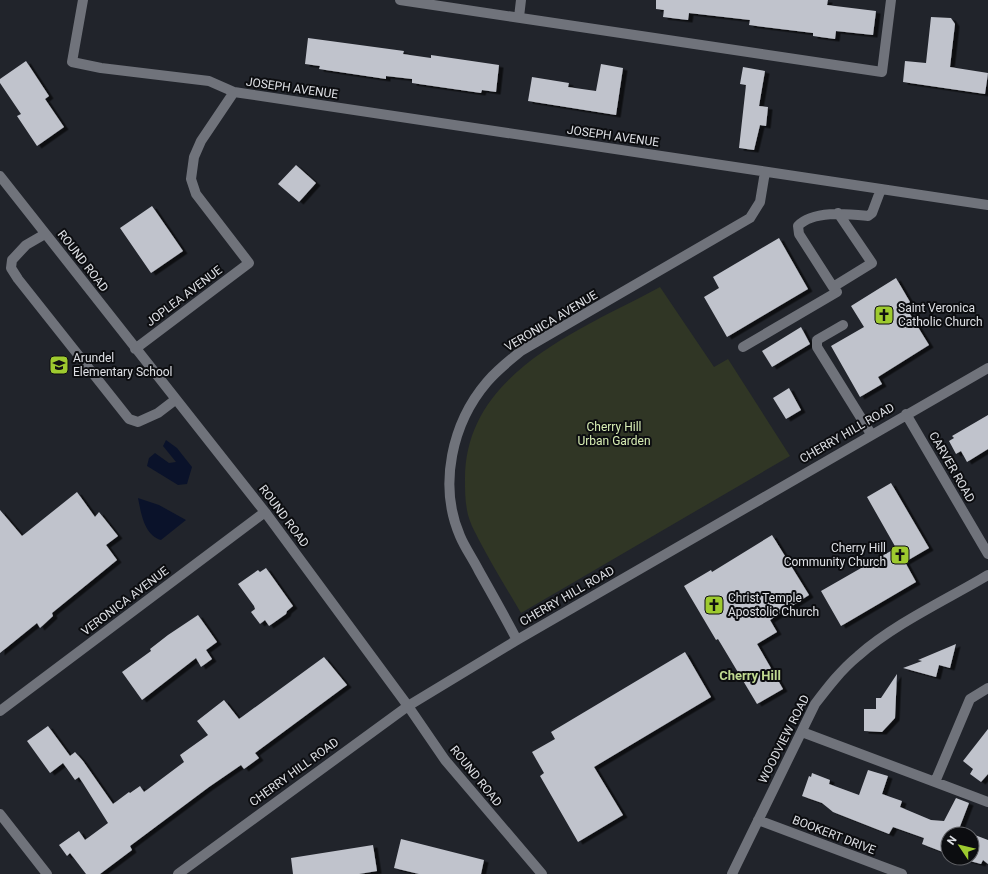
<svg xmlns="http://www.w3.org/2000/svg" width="988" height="874" viewBox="0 0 988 874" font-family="Roboto,sans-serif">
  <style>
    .green { fill: #303625 }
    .water { fill: #0a122a }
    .building { fill: #c0c3cc; filter: url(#shadow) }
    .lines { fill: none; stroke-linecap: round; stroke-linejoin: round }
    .minor { stroke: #70737b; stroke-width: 10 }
    .labels { text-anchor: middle; stroke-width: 4; stroke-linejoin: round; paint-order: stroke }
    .street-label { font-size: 12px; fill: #dee0e5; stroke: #0c0d10 }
    .poi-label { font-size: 12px; fill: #dee0e5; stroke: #0c0d10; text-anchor: start }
    .park-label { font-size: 12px; fill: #d8eeb4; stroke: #0c0d10 }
    .neighbourhood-label { font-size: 13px; font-weight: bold; fill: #c0da91; stroke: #0c0d10 }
  </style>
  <defs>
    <filter id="shadow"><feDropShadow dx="4.5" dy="2.5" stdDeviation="0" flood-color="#0009"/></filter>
  </defs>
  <rect width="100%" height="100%" fill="#21242b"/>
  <!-- green -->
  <path class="green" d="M660,287l54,80 14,-8 62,97 -269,157c-14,-24 -29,-48 -42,-73 -3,-6 -7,-13 -9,-19 -5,-13 -5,-29 -5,-42 0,-107 116,-149 195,-192z"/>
  <!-- water -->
  <path class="water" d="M166,440l11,8 15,19 -5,17 -9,1 -31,-19 2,-8 6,-5 14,10 7,-1 -13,-16z
    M138,498l21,7 27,15 -25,20c-17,-5 -20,-27 -23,-42z"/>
  <!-- building -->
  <path class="building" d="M656,0h172l-1,5 49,6 -3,24 -37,-4 -1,8 -22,-3v-3l-64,-8 1,-5 -61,-7 -1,7 -25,-3 1,-7 -8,-1z
    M931,17l20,1 4,6 -5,43 38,6 -3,21 -82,-12 2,-21 21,2z
    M308,38l96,13 -1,3 28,4v-3l68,10 -3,27 -14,-2 -1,3 -69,-10v-4l-26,-3v3l-67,-10 1,-3 -15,-2z
    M26,61l23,35 -4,3 19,28 -27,19 -20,-30 4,-2 -21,-31v-4z
    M601,64l22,4 -7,47 -88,-14 4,-24 37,6 -1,4 28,4z
    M743,67l22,4 -6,35 9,1 -2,19 -6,-1 -6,25 -15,-2 7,-63 -6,-1z
    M296,165l20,18 -17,19 -21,-18z
    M152,206l31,45 -32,22 -31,-45z
    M779,238l29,51 -81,48 -23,-40 15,-9 -6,-11z
    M896,278l14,24 -5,4 24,39 -51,32 4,7 -22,13 -29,-51 33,-19 -13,-21z
    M801,327l9,17 -38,23 -10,-16z
    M789,388l12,22 -15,9 -13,-21z
    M988,415v34l-21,13 -6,-11 -5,3 -7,-13 5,-3 -2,-2z
    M891,483l38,65 -24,14 11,20 -75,44 -20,-35 75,-43 -29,-51z
    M77,492l18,25 4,-5 19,24 -12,9 11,15 -65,53 1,3 -13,12 -3,-5 -37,30v-143l22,26z
    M772,535l37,60 -39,25 7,12 -20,12 26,45 -26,15 -39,-65 -2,1 -32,-54 27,-16 1,2z
    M266,568l27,38 -6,5 -1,3 -17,12 -4,-6 -5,4 -9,-12 4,-3 -1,-3 -16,-22 20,-14 2,2z
    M198,615l19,27 -11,8 6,9 -11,8 -5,-9 -54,42 -20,-28 29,-21 -1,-2 18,-14z
    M956,644l-6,24 -11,-3 -3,12 -33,-9 19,-7 -4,-1z
    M685,652l26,45 -117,70 29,48 -45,27 -38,-66 4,-3 -12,-21 23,-13 -4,-7z
    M324,657l23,28 -92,68 4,5 -15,11 -3,-4 -32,22 -79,59 2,4 -32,24h-14l-16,-21 -3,3 -8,-11 20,-14 6,9 23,-17 -29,-46 -4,3 -12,-17 -13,10 -23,-32 21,-15 22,30 5,-4 8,9 30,43 16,-12 1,1 10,-7 4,6 40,-30 -4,-7 28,-20 -11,-14 27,-21 15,19z
    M897,674l-2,44 -13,14 -18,-1v-22h12v-11h5z
    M988,729v45l-7,8 -11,-8 3,-5 -10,-8z
    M868,770l20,6 -6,18 20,7 -2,6 31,13 13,1 12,-23 13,5 -10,26 29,11v24l-5,-4 -2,4 -22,-6h13v-24h-24v20l-26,-10 2,-6 -31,-11 -4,7 -56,-22 -11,-9 -20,-7 7,-20 2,1 1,-4 18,7 -1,4 30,11z
    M401,839l83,21 -3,14h-62l-25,-6z
    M373,845l4,26 -18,3h-66l-2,-16z"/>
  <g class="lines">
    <!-- minor -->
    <path class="minor" d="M83,0l-11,62 29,6 108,13 25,11 754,113
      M400,0l482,72 9,-72
      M519,17l2,-17
      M0,176l265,336 143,194 37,54 97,114
      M838,213l34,50 -39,24 -34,-53 -1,-8c15,-16 50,-12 70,-10l4,-3 9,-24
      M45,234l-19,11 -14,15 -1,8 7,11 111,140 9,3 20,-9 17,-13
      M843,325l-26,15v7l54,87
      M743,347l94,-55 -4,-5
      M135,349l114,-86 -53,-69 -5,-15 3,-22 7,-16 33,-49
      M906,414l82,140
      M517,640c-12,-23 -25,-46 -38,-69 -6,-12 -14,-23 -19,-35 -22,-51 -8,-113 27,-154 10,-12 22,-21 34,-31l229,-133 10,-16 5,-30
      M0,711l265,-199
      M802,732l133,50 35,-83 18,-11
      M935,782l53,20
      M0,814l47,60
      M758,820l144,54
      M178,874l230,-168 109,-66 471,-272
      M732,874l83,-170c13,-17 26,-34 43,-48 36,-32 88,-56 130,-81"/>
  </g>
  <!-- icons -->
  <defs>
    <symbol id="church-square" viewBox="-11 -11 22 22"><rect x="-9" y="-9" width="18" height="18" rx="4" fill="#9eca2f" stroke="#0c0d10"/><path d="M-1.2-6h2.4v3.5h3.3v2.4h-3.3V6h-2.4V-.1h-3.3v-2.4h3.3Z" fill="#111"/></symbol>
    <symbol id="school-square" viewBox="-11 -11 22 22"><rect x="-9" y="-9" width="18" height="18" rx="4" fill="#9eca2f" stroke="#0c0d10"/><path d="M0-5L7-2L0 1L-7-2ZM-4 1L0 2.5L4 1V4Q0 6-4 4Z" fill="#111"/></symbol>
  </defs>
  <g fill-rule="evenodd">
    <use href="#church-square" x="873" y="304" width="22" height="22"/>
    <use href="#school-square" x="48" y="354" width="22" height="22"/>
    <use href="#church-square" x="889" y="544" width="22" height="22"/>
    <use href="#church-square" x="703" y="594" width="22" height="22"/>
  </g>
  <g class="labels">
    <!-- street labels -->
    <g class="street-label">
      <text transform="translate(292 88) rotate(8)" y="4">JOSEPH AVENUE</text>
      <text transform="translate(613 136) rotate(8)" y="4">JOSEPH AVENUE</text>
      <text transform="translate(83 261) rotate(52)" y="4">ROUND ROAD</text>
      <text transform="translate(184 296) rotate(-37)" y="4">JOPLEA AVENUE</text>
      <text transform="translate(551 321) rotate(-31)" y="4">VERONICA AVENUE</text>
      <text transform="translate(847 433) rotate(-30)" y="4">CHERRY HILL ROAD</text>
      <text transform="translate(952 467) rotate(60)" y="4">CARVER ROAD</text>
      <text transform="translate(284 516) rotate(53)" y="4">ROUND ROAD</text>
      <text transform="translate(567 596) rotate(-30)" y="4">CHERRY HILL ROAD</text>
      <text transform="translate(125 601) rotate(-37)" y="4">VERONICA AVENUE</text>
      <text transform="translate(784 739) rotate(-63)" y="4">WOODVIEW ROAD</text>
      <text transform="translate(294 772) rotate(-36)" y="4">CHERRY HILL ROAD</text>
      <text transform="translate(476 776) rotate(51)" y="4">ROUND ROAD</text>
      <text transform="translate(834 835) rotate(21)" y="4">BOOKERT DRIVE</text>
    </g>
    <!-- poi labels -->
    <g class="poi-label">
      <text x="898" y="312">Saint Veronica<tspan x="898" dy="14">Catholic Church</tspan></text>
      <text x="73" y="362">Arundel<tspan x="73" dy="14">Elementary School</tspan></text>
      <text x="886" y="552" text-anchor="end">Cherry Hill<tspan x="886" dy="14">Community Church</tspan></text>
      <text x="728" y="602">Christ Temple<tspan x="728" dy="14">Apostolic Church</tspan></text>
    </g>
    <!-- park labels -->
    <g class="park-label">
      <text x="614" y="431">Cherry Hill<tspan x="614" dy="14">Urban Garden</tspan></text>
    </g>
    <!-- neighbourhood labels -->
    <g class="neighbourhood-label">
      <text x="750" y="680">Cherry Hill</text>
    </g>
  </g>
  <!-- north arrow -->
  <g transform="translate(960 846) rotate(305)"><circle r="19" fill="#0c0d10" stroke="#606165"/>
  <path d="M0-3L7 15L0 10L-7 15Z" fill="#9eca2f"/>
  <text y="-6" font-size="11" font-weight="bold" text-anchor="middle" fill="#dee0e5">N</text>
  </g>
</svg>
